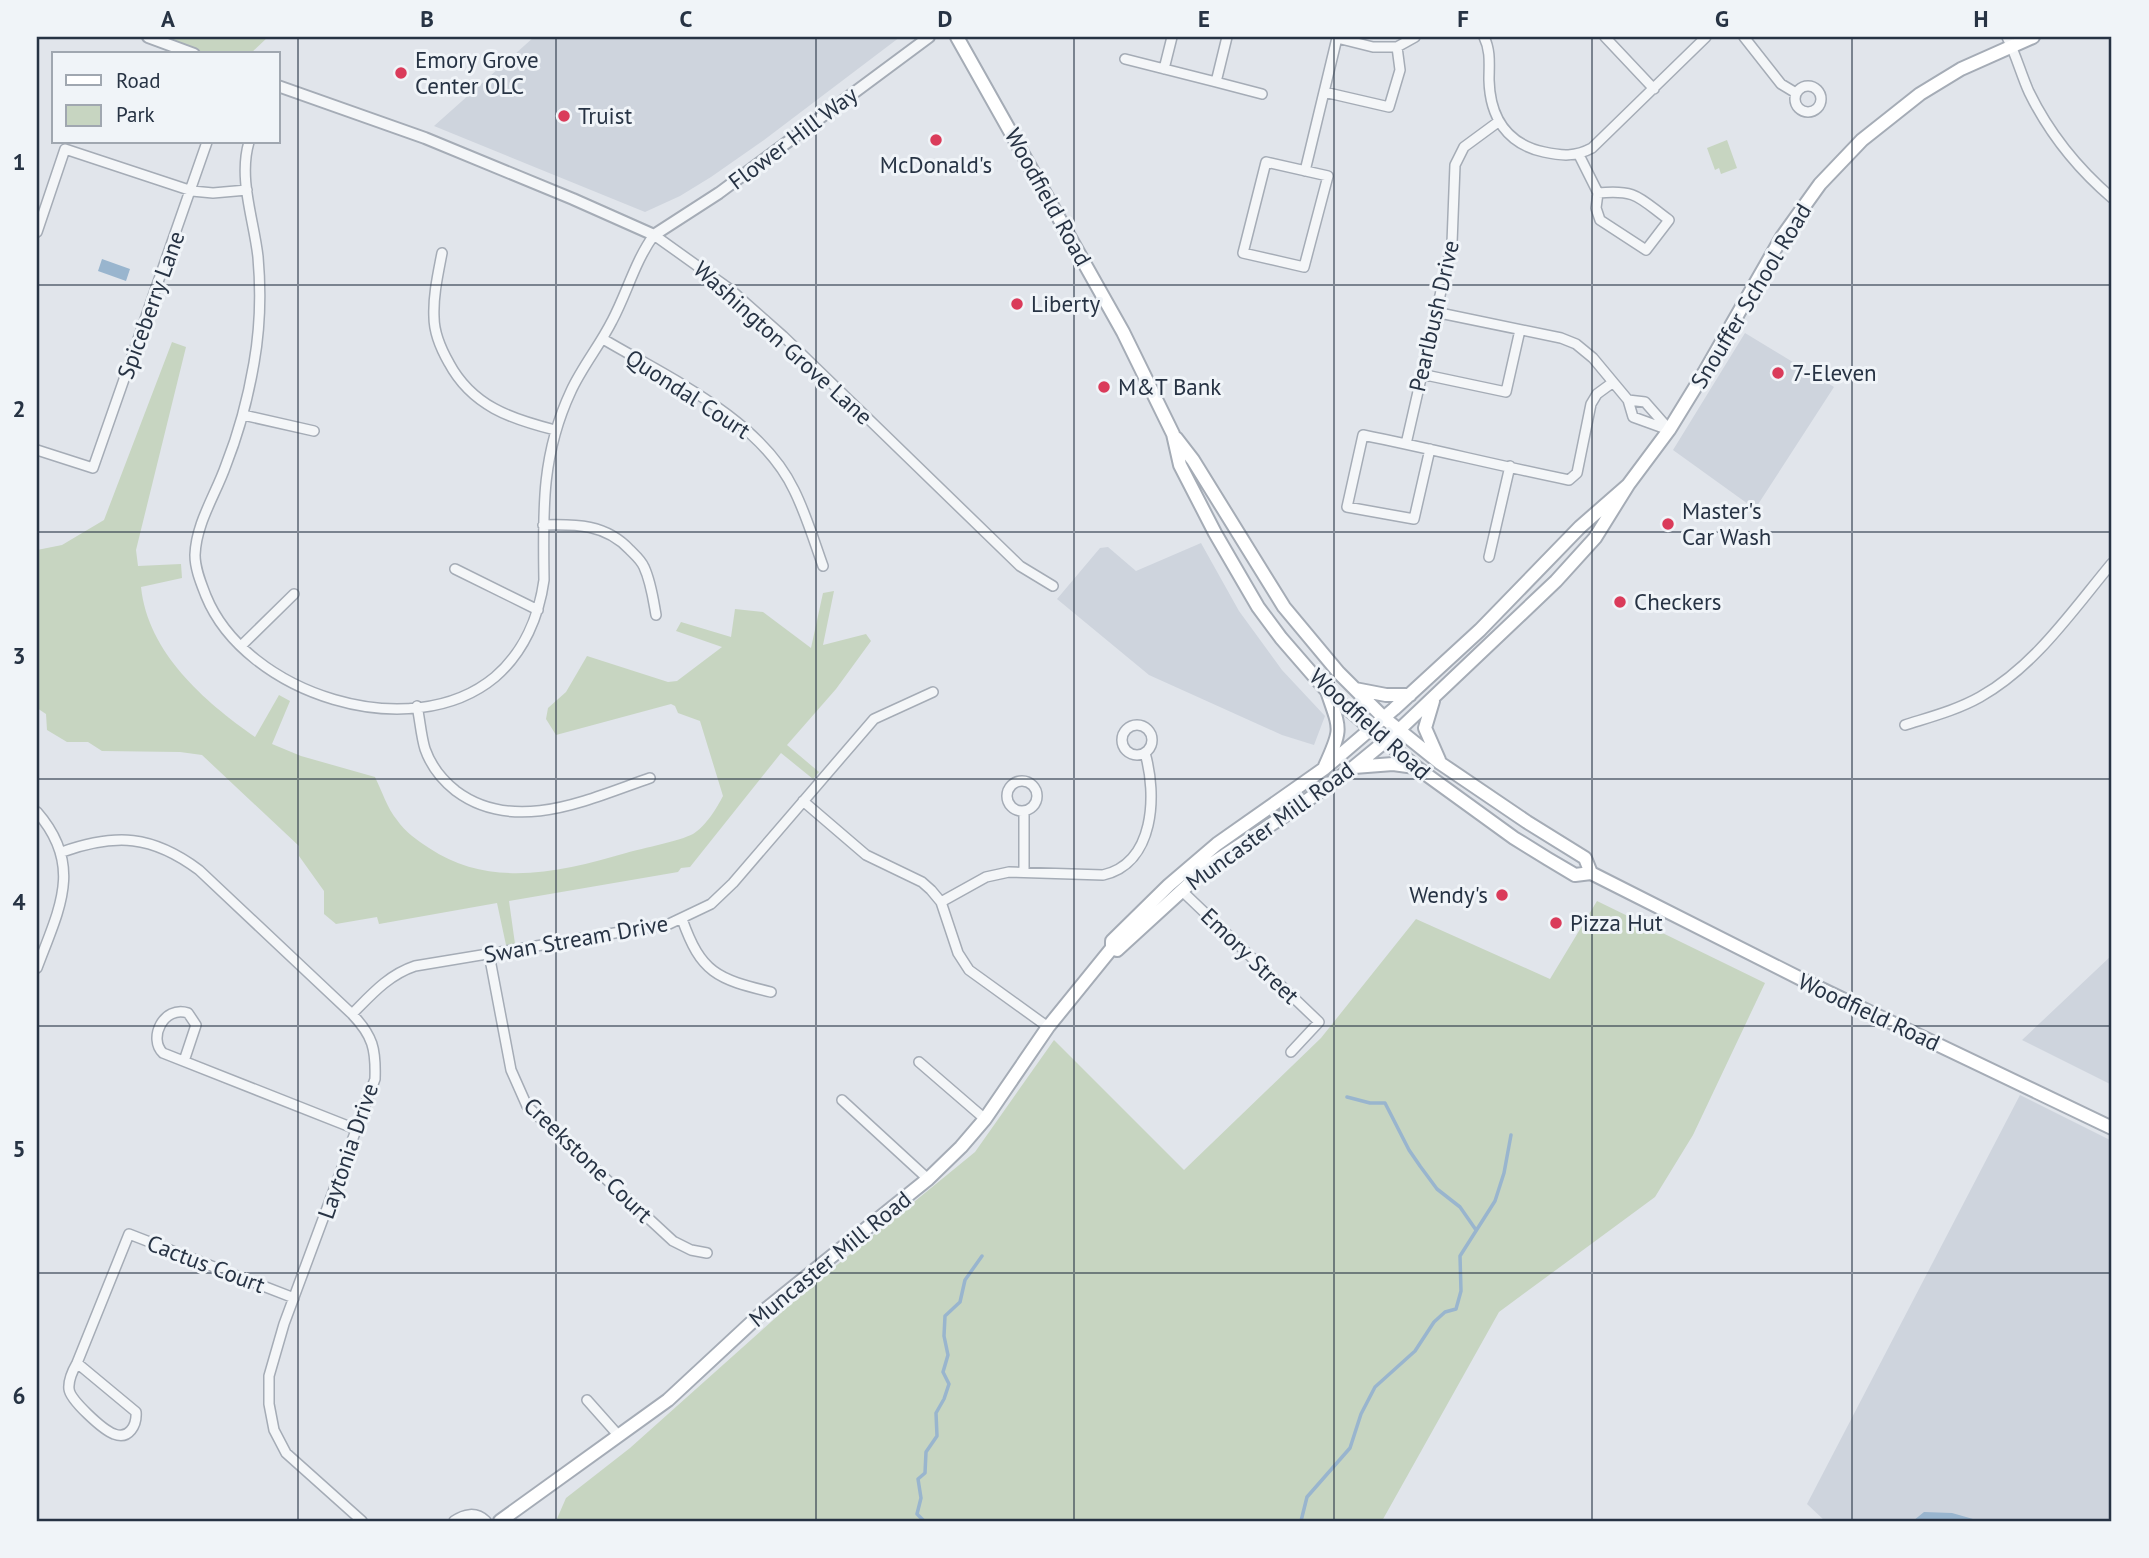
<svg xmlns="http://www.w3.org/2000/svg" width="2149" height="1558" viewBox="0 0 2149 1558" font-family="'PT Sans',sans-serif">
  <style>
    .built { fill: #ced4dd }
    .green { fill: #c7d5c1 }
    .water { fill: #99b5ce }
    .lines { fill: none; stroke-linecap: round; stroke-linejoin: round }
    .stream { stroke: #99b5ce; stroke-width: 3.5 }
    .minor-casing { stroke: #a5acb6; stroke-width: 12 }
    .tertiary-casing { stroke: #a5acb6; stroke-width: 14 }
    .secondary-casing { stroke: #a5acb6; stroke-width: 16 }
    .minor { stroke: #f4f6f8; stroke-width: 9 }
    .tertiary { stroke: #f4f6f8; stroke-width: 10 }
    .secondary { stroke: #fff; stroke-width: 12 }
    .grid { fill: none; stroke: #273344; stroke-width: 2; stroke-opacity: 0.55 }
    .poi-dot { fill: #da3b5a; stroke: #f0f4f8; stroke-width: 2.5 }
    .labels { text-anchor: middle; stroke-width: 6; stroke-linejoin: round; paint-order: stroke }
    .poi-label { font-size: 23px; fill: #273344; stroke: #f0f4f8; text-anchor: start }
    .street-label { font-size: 23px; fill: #273344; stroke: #f0f4f8 }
    .neatline { fill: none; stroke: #273344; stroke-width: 2.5 }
    .grid-label { font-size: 23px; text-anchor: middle; font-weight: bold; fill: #273344 }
  </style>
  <rect width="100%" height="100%" fill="#e1e5eb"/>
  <!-- built -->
  <path class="built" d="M534,37h366l-136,103 -53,37 -31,19 -35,16 -211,-86z
    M1745,333l89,54 -79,122 -82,-59z
    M1201,543l38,68 43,59 43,46 -11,29 -32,-10 -133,-60 -92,-76 43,-51 8,-1 28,24z
    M2112,955v130l-90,-45z
    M2020,1095l92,46v380h-287l-18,-17z"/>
  <!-- green -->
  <path class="green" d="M159,37h109l-18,17h-42z
    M1727,140l10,28 -16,6 -2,-6 -4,2 -8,-22z
    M172,342l14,5 -50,203 2,16 43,-2 1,14 -41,9c7,66 63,114 114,150l24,-42 11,6 -18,43 29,12 74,21c7,14 12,31 22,43 8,12 20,20 32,28 61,41 132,24 197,5 17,-5 54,-12 67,-19 12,-7 24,-26 30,-38l-23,-75 -22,-8 -3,-7 -4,-2 -115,31 -10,-16 2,-11 18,-16 21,-36 81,26 9,-1 45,-34 -46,-16 5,-9 50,15 4,-28 28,3 48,36 12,-55 11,-2 -11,54 43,-11 5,7 -35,48 -49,56 32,27 -6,7 -32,-26 -91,114 -9,1 -3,4 -169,29 6,43 -9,1 -9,-42 -118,21 -2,-7 -41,7 -12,-10v-23l-25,-35v-10l-97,-91 -22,-3 -78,-1 -14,-9h-21l-20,-12 -1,-16 -9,-6v-158l25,-5 42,-25z
    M1597,901l168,82 -72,152 -38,62 -156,115 -117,209h-826l10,-23 64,-50 180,-161 165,-135 79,-112 130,130 137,-132 95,-119 134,60z"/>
  <!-- water -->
  <path class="water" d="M102,259l28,10 -4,12 -28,-10z
    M1924,1512l28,1 28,8h-67z"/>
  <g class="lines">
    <!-- stream -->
    <path class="stream" d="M1347,1097l23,6h15l24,47 11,16 17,23 23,18 16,23
      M924,1521l-7,-7 4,-16 -3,-19 7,-6 1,-21 11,-16 -1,-23 8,-14 5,-15 -6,-12 5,-17 -4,-19 1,-20 15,-14 5,-22 17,-24
      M1301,1521l6,-24 43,-49 11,-34 14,-27 40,-36 19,-29 11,-10 11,-3 5,-18 -1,-35 35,-55 9,-28 7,-38"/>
    <defs>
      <path id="minor" d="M1484,37c7,14 5,28 5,43 1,37 18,64 55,72 18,4 31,5 48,-4l114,-111
        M1605,37l49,52
        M1744,37l37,47 15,9
        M2007,37c9,18 14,37 22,55 20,41 48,76 83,106
        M1125,59l91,23 11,-45
        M1164,69l8,-32
        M1216,82l46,12
        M1795 99a13 13 0 1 1 26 0a13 13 0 1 1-26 0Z
        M1324,92l65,15 11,-37 -3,-23
        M249,142c-11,37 5,78 9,115 3,34 2,72 -4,106 -6,35 -15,69 -28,102 -10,29 -30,58 -31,90 0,14 6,28 11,41 40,98 205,151 289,81 29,-25 44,-61 49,-97 -1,-69 -3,-125 27,-189 11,-24 29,-46 41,-70 15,-28 23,-60 42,-86l77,55 52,46 237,230 33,20
        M1579,155l19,38 -2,15 4,12 46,30 23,-30c-30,-22 -32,-31 -71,-27
        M1266,162l62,14 -24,91 -61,-14z
        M1305,171l32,-133 36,9h24l18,-10
        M37,232l28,-83 127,42 21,2 34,-3
        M442,253c-4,21 -9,43 -8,64 0,17 7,32 15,46 23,43 62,56 106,67
        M1435,312l126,26 15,6 17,14 35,42 5,17 36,13
        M603,339c66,39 157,80 191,151 12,24 20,51 29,76
        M1421,374l85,18 14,-62
        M1628,400l17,2 22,25
        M243,415l71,16
        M1406,444l46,-201 3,-78 9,-18 34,-25
        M1430,449l-16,70 -67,-12 16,-72c69,14 137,31 206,45l8,-7 14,-69 6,-10 15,-11
        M37,450l56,18 114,-326
        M543,525c33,-1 63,-1 87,25 5,5 11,10 14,17 7,15 9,31 12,48
        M1489,557l21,-91
        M455,569l83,41
        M241,646l53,-52
        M417,706c3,14 4,30 8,43 6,17 17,31 31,42 59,44 133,8 194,-13
        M1905,725c25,-8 52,-15 75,-28 55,-31 92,-86 132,-134
        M1122 740a15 15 0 1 1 30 0a15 15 0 1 1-30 0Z
        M1007 796a15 15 0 1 1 30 0a15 15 0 1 1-30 0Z
        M803,801l63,54 56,27 9,8 10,12 17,51 11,17 79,57
        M37,812c47,54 22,97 0,156
        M62,852c54,-19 90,-17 137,18l153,144c21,22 24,35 23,65l-91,245 -15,52v28l5,26 12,23 76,68
        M1024,872v-61
        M1181,890l138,132 -28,30
        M941,902l45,-25 23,-5 94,3c52,-12 54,-80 42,-122
        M682,919c19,54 35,60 89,73
        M489,954l22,116 16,36 146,135 18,9 16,3
        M352,1014c19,-19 36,-39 63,-48l254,-42 42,-20 22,-21 141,-164 59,-27
        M184,1061l12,-36 -8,-12c-25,-8 -40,26 -25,40l195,77
        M919,1062l66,57
        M842,1100l86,79
        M77,1363l59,49c1,13 -7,28 -22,22 -11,-4 -44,-34 -45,-45 -1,-9 4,-19 8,-26l52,-129 165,64
        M587,1400l32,36
        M454,1521c10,-7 22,-10 32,0"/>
      <path id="tertiary" d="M148,37l46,17
        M278,86l147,52 148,61 81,36 65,-42 210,-156"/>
      <path id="secondary" d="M957,37l166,295 50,102 7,31 35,68 43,74 23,31 46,53 89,76 98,71 34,21 27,16 16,-2 222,112 299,143
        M1176,438l17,22 91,147 55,66 45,45 56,45 87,59 58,36 6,15
        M1355,689l31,6h24
        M1433,701l-8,27 14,32
        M1325,766c18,-39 15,-36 2,-75
        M1354,767l39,-3 22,3
        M1112,948l5,2 93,-85 92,-61 52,-37 45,-37 157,-149 39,-43 33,-53 41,-55 35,-57 78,-136 38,-53 42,-44 58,-46 41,-25 72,-32
        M500,1521l168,-121 97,-90 163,-131 33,-32 24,-28 63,-92 64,-79v-7l57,-56 48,-41 108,-76 69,-59 86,-79 100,-103 48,-42"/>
    </defs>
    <!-- minor casing -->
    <use href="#minor" class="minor-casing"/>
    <!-- tertiary casing -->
    <use href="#tertiary" class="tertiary-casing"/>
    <!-- secondary casing -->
    <use href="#secondary" class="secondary-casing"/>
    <!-- minor -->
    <use href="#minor" class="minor"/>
    <!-- tertiary -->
    <use href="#tertiary" class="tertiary"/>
    <!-- secondary -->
    <use href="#secondary" class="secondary"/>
  </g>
  <!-- grid -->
  <path class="grid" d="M298,37v1484M556,37v1484M816,37v1484M1074,37v1484M1334,37v1484M1592,37v1484M1852,37v1484M37,285h2075M37,532h2075M37,779h2075M37,1026h2075M37,1273h2075"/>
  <!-- markers -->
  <g class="poi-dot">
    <circle cx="401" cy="73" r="7"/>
    <circle cx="564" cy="116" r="7"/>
    <circle cx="936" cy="140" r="7"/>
    <circle cx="1017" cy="304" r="7"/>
    <circle cx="1778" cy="373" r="7"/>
    <circle cx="1104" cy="387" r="7"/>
    <circle cx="1668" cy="524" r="7"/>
    <circle cx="1620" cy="602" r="7"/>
    <circle cx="1502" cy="895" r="7"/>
    <circle cx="1556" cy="923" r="7"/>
  </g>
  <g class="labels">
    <!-- poi labels -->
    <g class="poi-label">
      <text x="415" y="68">Emory Grove<tspan x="415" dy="26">Center OLC</tspan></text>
      <text x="578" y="124">Truist</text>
      <text x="936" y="173" text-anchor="middle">McDonald's</text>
      <text x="1031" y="312">Liberty</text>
      <text x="1792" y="381">7-Eleven</text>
      <text x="1118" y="395">M&amp;T Bank</text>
      <text x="1682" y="519">Master's<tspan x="1682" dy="26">Car Wash</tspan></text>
      <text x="1634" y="610">Checkers</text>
      <text x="1488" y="903" text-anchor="end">Wendy's</text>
      <text x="1570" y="931">Pizza Hut</text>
    </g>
    <!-- street labels -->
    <g class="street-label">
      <text transform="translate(793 138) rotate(-37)" y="8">Flower Hill Way</text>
      <text transform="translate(1048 197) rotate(61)" y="8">Woodfield Road</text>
      <text transform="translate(1751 296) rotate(-59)" y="8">Snouffer School Road</text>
      <text transform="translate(151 305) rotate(-70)" y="8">Spiceberry Lane</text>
      <text transform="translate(1434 316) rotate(-77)" y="8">Pearlbush Drive</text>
      <text transform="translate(783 343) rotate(42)" y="8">Washington Grove Lane</text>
      <text transform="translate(688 394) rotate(33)" y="8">Quondal Court</text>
      <text transform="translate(1370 724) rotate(42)" y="8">Woodfield Road</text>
      <text transform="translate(1270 826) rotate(-36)" y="8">Muncaster Mill Road</text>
      <text transform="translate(576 939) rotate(-10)" y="8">Swan Stream Drive</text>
      <text transform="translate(1250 956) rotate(44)" y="8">Emory Street</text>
      <text transform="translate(1869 1012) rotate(25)" y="8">Woodfield Road</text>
      <text transform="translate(348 1151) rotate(-71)" y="8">Laytonia Drive</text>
      <text transform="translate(588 1160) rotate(44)" y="8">Creekstone Court</text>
      <text transform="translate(830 1259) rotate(-39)" y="8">Muncaster Mill Road</text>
      <text transform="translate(206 1264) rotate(21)" y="8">Cactus Court</text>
    </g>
  </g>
  <!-- border -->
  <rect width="2149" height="1558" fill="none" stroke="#f0f4f8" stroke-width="77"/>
  <!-- legend -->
  <rect x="52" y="52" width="228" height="91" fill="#f0f4f8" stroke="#a0a7b0" stroke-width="2"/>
  <rect x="66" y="75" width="35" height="10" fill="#ffffff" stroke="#a0a7b0" stroke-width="2"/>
  <text x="116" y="88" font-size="21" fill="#273344">Road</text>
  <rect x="66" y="105" width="35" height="21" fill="#c7d5c1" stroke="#a0a7b0" stroke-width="2"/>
  <text x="116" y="122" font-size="21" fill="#273344">Park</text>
  <rect x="38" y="38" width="2072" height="1482" class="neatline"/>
  <g class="grid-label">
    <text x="168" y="27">A</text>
    <text x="427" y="27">B</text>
    <text x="686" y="27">C</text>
    <text x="945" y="27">D</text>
    <text x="1204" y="27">E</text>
    <text x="1463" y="27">F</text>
    <text x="1722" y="27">G</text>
    <text x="1981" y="27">H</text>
    <text x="19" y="170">1</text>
    <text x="19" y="417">2</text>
    <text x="19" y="664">3</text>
    <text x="19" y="910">4</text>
    <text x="19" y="1157">5</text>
    <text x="19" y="1404">6</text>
  </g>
</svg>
